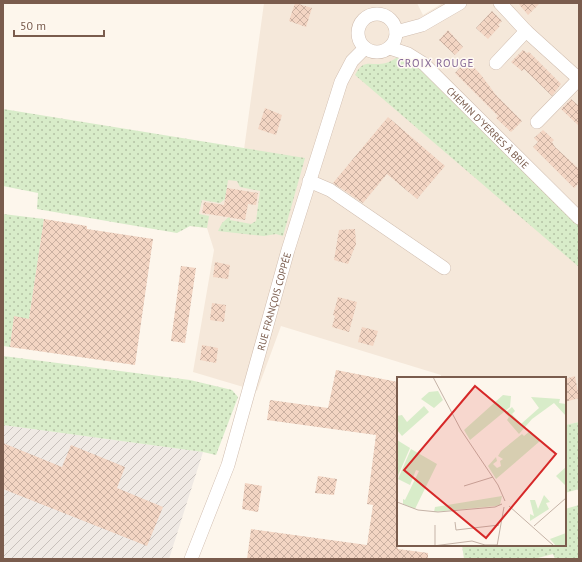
<svg xmlns="http://www.w3.org/2000/svg" width="582" height="562" viewBox="0 0 582 562" font-family="'PT Sans',sans-serif">
  <style>
    .residential { fill: #f5e8da }
    .industrial { fill: url(#industrial-furrows) }
    .grass { fill: url(#grass-dots) }
    .building { fill: url(#building-cross-hatch) }
    .lines { fill: none; stroke-linecap: round; stroke-linejoin: round }
    .minor-casing { stroke: #d1beb0; stroke-width: 14 }
    .minor { stroke: #fff; stroke-width: 13 }
    .labels { text-anchor: middle; stroke-width: 3; stroke-linejoin: round; paint-order: stroke }
    .street-label { font-size: 10px; fill: #7a5c4d; stroke: #fffaf3 }
    .neighbourhood-label { font-size: 11px; letter-spacing: 1px; fill: #846695; stroke: #fffaf3 }
    .inset-road { fill: none; stroke: #c5b3a7; stroke-width: 1 }
    .view { fill: #d62828; fill-opacity: 0.15; stroke: #d62828; stroke-width: 2 }
    .inset-edge { fill: none; stroke: #7a5c4d; stroke-width: 2 }
  </style>
  <defs>
    <pattern id="industrial-furrows" width="10" height="10" patternUnits="userSpaceOnUse"><rect width="10" height="10" fill="#efe9e4"/><path d="M-1 1l2-2M0 10L10 0M9 11l2-2" fill="none" stroke="#c7c0bb"/></pattern>
    <pattern id="grass-dots" width="8" height="8" patternUnits="userSpaceOnUse"><rect width="8" height="8" fill="#d8ecc9"/><path d="M2 2h.1M6 6h.1" fill="none" stroke="#b4c2a5" stroke-width="1.8" stroke-linecap="round"/></pattern>
    <pattern id="building-cross-hatch" width="8" height="8" patternUnits="userSpaceOnUse"><rect width="8" height="8" fill="#f3d5c3"/><path d="M0 0l8 8M0 8l8-8" fill="none" stroke="#cab0a1"/></pattern>
  </defs>
  <rect width="100%" height="100%" fill="#fdf6ec"/>
  <!-- residential -->
  <path class="residential" d="M264,3h153l6,12 20,-12h136v419l-14,3v-47h-124v-3l-160,-49 -24,65 -64,-19 21,-122 -7,-22 -17,-2 12,-74 41,5z"/>
  <!-- industrial -->
  <path class="industrial" d="M3,425l200,27 -34,107h-166z"/>
  <!-- grass -->
  <path class="grass" d="M398,57l17,8 12,10 152,151v41l-224,-192c9,-18 16,-8 31,-12 4,-1 8,-4 12,-6z
    M3,109l302,49 -22,78 -7,-2 -12,2 -46,-5 4,-8 8,-7v4l21,4 5,-3 4,-30 -20,-4 -3,-6 -9,-1 -3,19 -5,4 -18,-3 -3,14 10,2 -2,12 -17,-2 -13,7 -140,-24 1,-16 -35,-7z
    M3,214l41,5 -15,100 -15,-2 -4,30 -7,-1z
    M3,356l187,24 42,10 6,7 -22,58 -13,-3 -200,-27z
    M579,422v67l-14,4v-68z
    M579,505v54h-24l-2,-5 -19,5h-70l-2,-14h103v-36z"/>
  <!-- building -->
  <path class="building" d="M295,3l17,5 -6,19 -17,-6z
    M518,3h22l-12,12z
    M492,11l10,10 -4,4 2,1 -12,13 -12,-11z
    M448,30l15,17 -8,8 -16,-15z
    M523,50l4,3 2,-1 32,32 -9,12 -28,-27 -2,2 -11,-9z
    M465,63l5,4 2,-2 9,10 15,20 26,26 -11,11 -15,-14 2,-2 -43,-43z
    M571,99l8,7v20l-18,-17z
    M265,108l17,7 -6,20 -18,-6z
    M388,117l57,49 -28,33 -30,-25 -24,29 -30,-20z
    M543,130l11,10 -2,2 3,5 24,22v14l-5,5 -41,-41 5,-5 -4,-4z
    M227,188l31,5 -2,12 -8,-1 -3,16 -43,-7 2,-11 20,3z
    M44,219l43,7v3l66,10 -18,126 -125,-18 4,-31 15,3z
    M355,229l1,15 -8,20 -14,-4 5,-30z
    M215,262l15,3 -2,14 -15,-2z
    M181,266l15,2 -11,75 -14,-2z
    M338,297l19,5 -8,30 -17,-5 3,-11 -2,-1z
    M212,303l14,2 -2,17 -14,-2z
    M362,327l16,4 -5,15 -15,-4z
    M202,345l16,3 -2,15 -16,-3z
    M336,370l62,12v167l30,4v6h-181l4,-30 116,16 6,-40 -6,-1 9,-69 -109,-15 3,-20 58,8z
    M575,376l4,22 -14,4v-23z
    M3,443l59,24 9,-22 54,22 -8,21 46,19 -16,39 -144,-57z
    M318,476l19,3 -3,16 -19,-2z
    M245,483l17,3 -4,26 -16,-3z"/>
  <g class="lines">
    <defs>
      <g id="minor">
        <path d="M500,3l26,28 53,48"/>
        <circle cx="377" cy="33" r="19"/>
        <path d="M396,32l26,-7 38,-22"/>
        <path id="s1" d="M390,48l18,6 16,10 155,154"/>
        <path d="M496,63l30,-32"/>
        <path d="M537,122l42,-43"/>
        <path d="M309,181l21,9 114,78"/>
        <path id="s2" d="M191,559l37,-94 60,-215 53,-168 11,-21 13,-13"/>
      </g>
    </defs>
    <!-- minor casing -->
    <use href="#minor" class="minor-casing"/>
    <!-- minor -->
    <use href="#minor" class="minor"/>
  </g>
  <g class="labels">
    <!-- street labels -->
    <g class="street-label">
      <text dy="4" stroke="none"><textPath href="#s1" startOffset="128">CHEMIN D'YERRES À BRIE</textPath></text>
      <text dy="4" stroke="none"><textPath href="#s2" startOffset="271">RUE FRANÇOIS COPPÉE</textPath></text>
    </g>
    <!-- neighbourhood labels -->
    <g class="neighbourhood-label">
      <text x="436" y="67">CROIX ROUGE</text>
    </g>
  </g>
  <!-- overview -->
  <g transform="translate(397 377)">
    <rect width="169" height="169" fill="#fdf6ec"/>
    <path d="M41,14l5,9 -9,8 -13,-9 8,-7zM106,18l8,1 -1,11 -40,33 -6,-10zM134,20l29,2 -1,4 7,1v12l-12,-13 -22,16 -13,15 -12,-14 2,-3 -4,-4 7,-6 3,4 -3,3 9,10 18,-16zM133,54l10,10 -44,38 -8,-13 8,-9 1,4 -4,3 4,4 4,-2 -1,-5 3,-2 -5,-3 3,-5 21,-17 2,2zM0,63l13,8 -13,30zM14,72l26,15 -22,45 -12,-5v-5l2,1 14,-29 -3,-1 -6,15 -12,-6zM169,90v19l-10,-10zM105,119l-2,9 -4,1 -62,6 1,-5z" fill="#d8ecc9"/>
    <path d="M147,118l6,7 -4,1 3,6 -19,12v-7l4,2 -4,-16h5l3,9z" fill="#d8ecc9"/>
    <path d="M169,156v13h-10l-6,-7z" fill="#d8ecc9"/>
    <path d="M27,29l5,6 -27,24 -5,-6v-14l5,-1 5,7z" fill="#d8ecc9"/>
    <path class="inset-road" d="M36,0l28,53 37,55 7,16M67,109l29,-9M0,125l21,8 20,2 57,-5 7,-3M112,129l45,40M58,145l1,8 43,-5M38,148v21M137,149l32,-28M36,169l39,-5 13,4h12M100,169l7,-39"/>
    <path class="view" d="M78,9l81,68 -70,84 -82,-68z"/>
    <rect width="169" height="169" class="inset-edge"/>
  </g>
  <!-- border -->
  <rect width="582" height="562" fill="none" stroke="#7a5c4d" stroke-width="8"/>
  <!-- scale -->
  <path d="M14 30v6h90v-6" fill="none" stroke="#7a5c4d" stroke-width="2"/>
  <text x="20" y="30" font-size="12" fill="#7a5c4d" stroke="#fffaf3" stroke-width="3" paint-order="stroke">50 m</text>
</svg>
